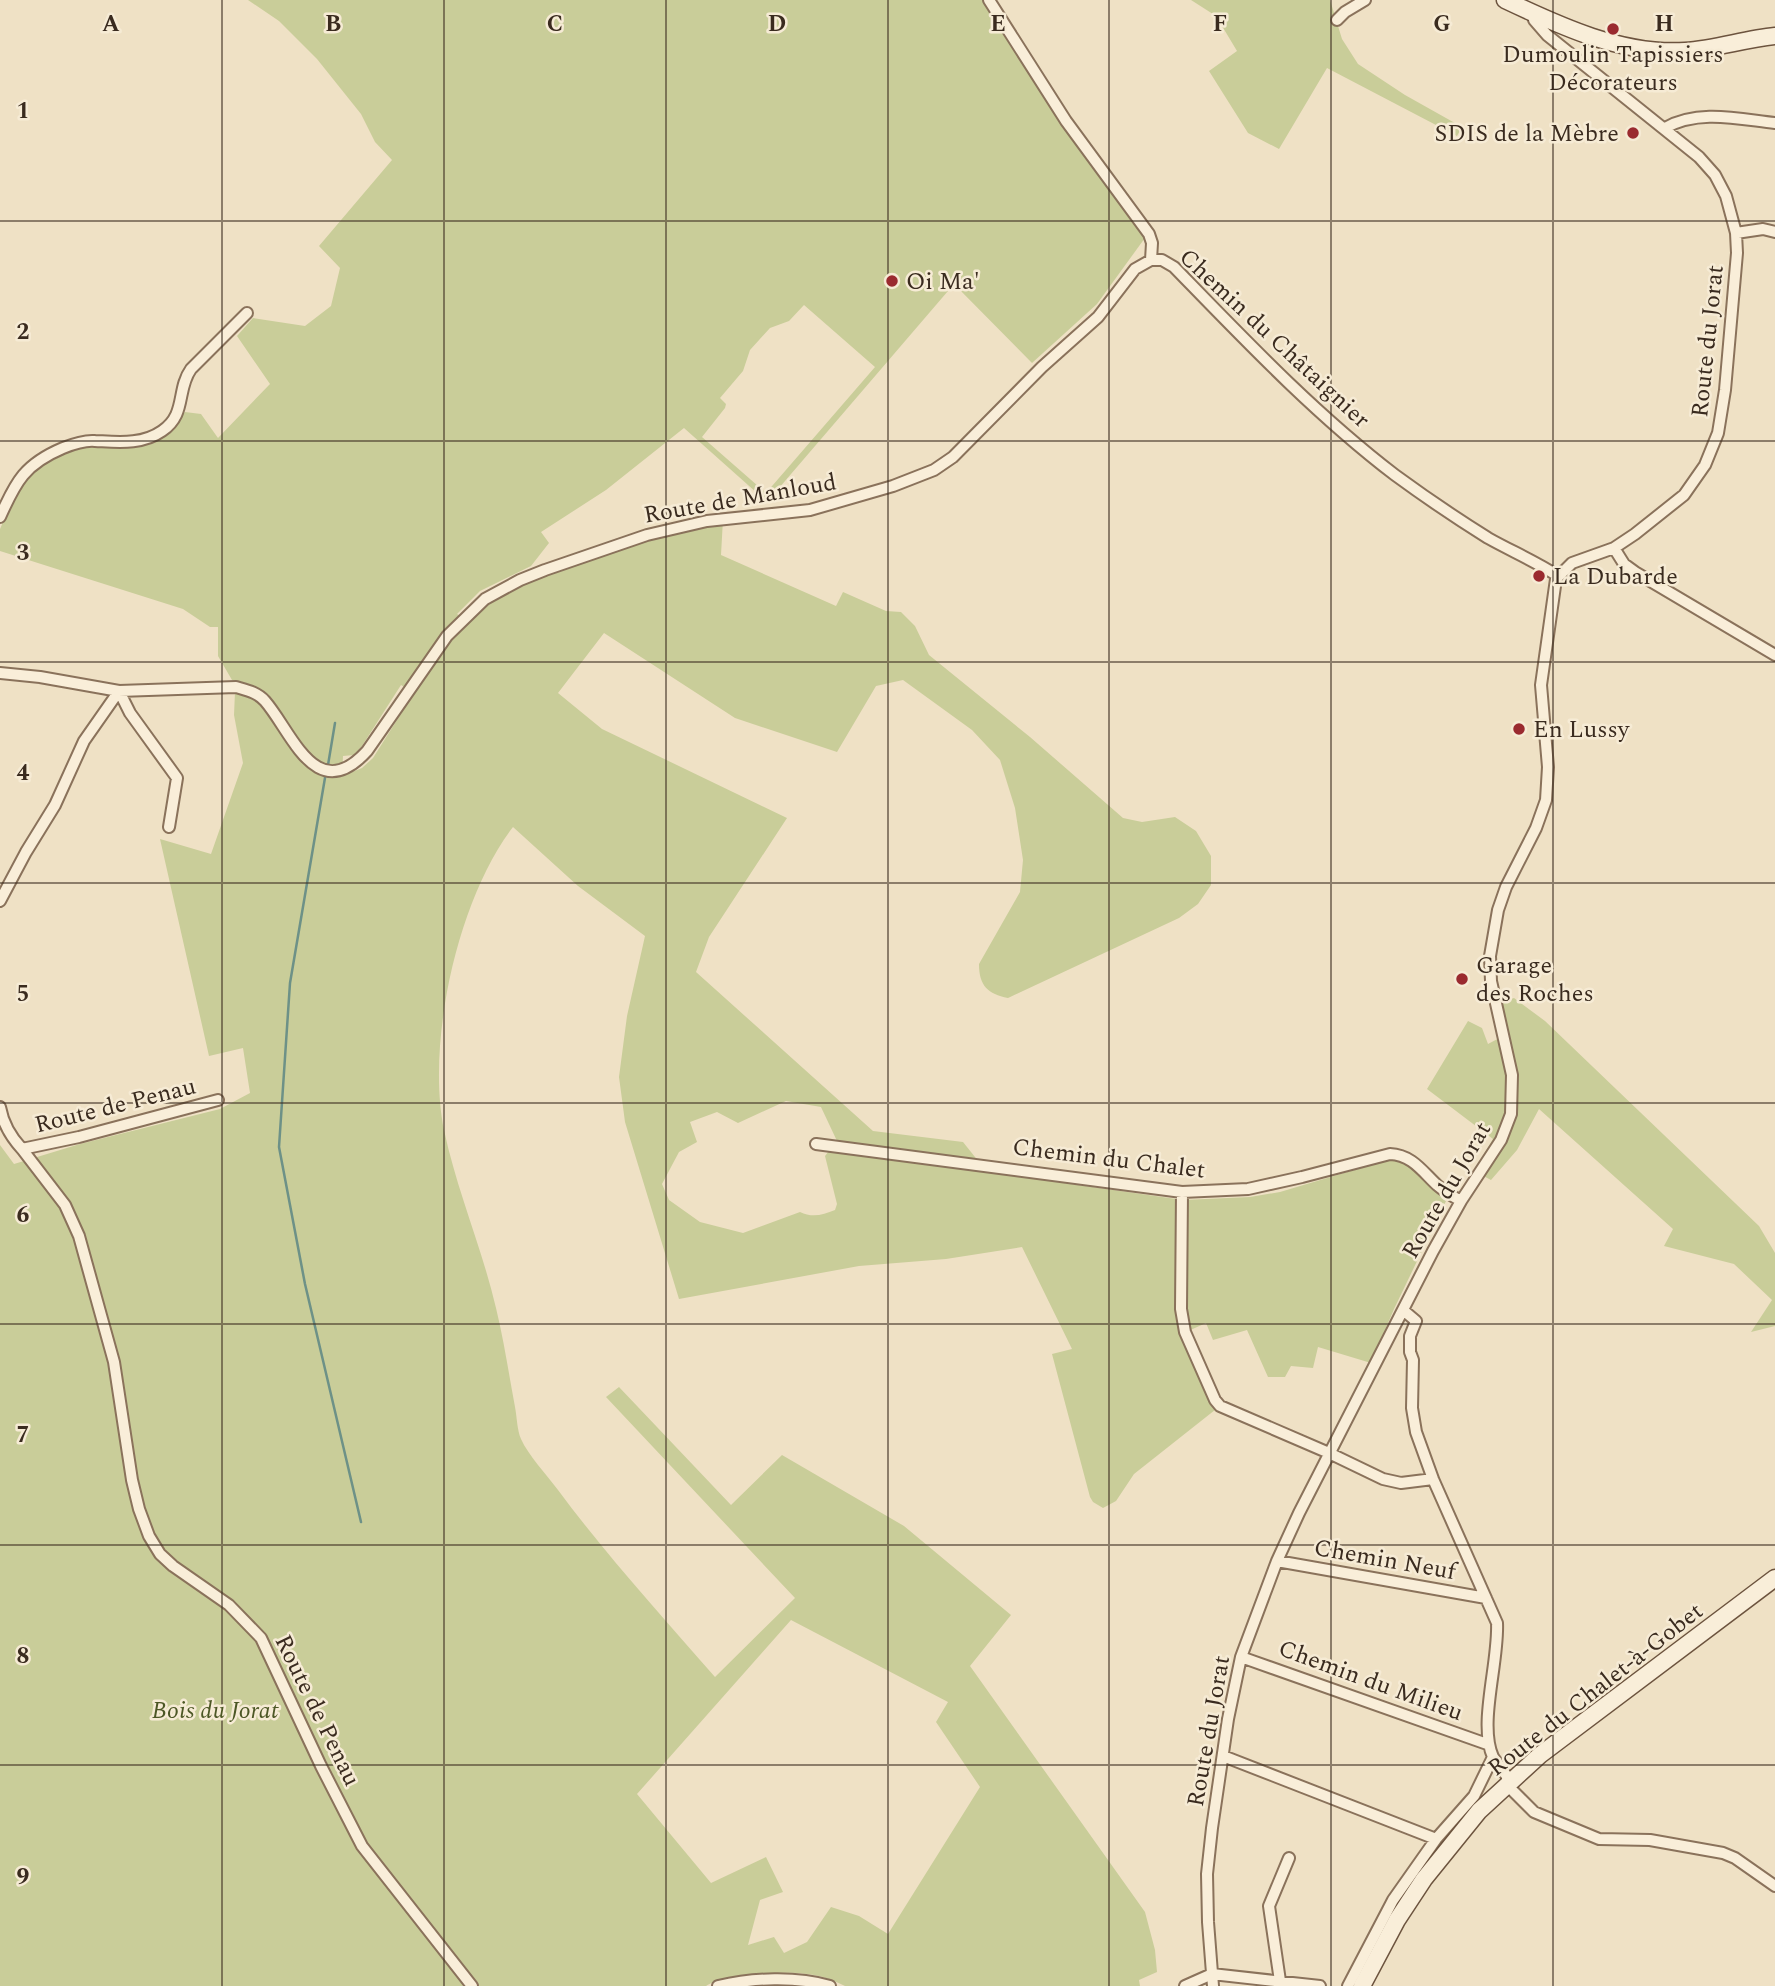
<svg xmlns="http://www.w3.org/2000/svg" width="1775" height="1986" viewBox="0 0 1775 1986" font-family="Spectral,serif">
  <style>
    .green { fill: #c9cd99; fill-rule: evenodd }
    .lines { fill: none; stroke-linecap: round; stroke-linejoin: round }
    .stream { stroke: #6d9187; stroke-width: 2.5 }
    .street-casing { stroke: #8a725b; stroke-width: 14 }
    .secondary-casing { stroke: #6c533e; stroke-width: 19 }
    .street { stroke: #f9eed9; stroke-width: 10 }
    .secondary { stroke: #f9eed9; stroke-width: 16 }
    .grid { fill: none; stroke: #3a2b1f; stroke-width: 2; stroke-opacity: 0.55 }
    .poi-dot { fill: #9a2a2f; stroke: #f6ebd5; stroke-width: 2.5 }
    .labels { text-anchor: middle; stroke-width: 5; stroke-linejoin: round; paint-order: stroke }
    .poi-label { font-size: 24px; fill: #3a2b1f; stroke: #f6ebd5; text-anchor: start }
    .street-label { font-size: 24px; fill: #3a2b1f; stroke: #f6ebd5 }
    .park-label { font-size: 24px; font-style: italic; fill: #4c5725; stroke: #f6ebd5 }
    .grid-label { font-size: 23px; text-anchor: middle; font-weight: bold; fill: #3a2b1f; stroke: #f6ebd5; stroke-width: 5; stroke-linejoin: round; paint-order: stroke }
  </style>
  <rect width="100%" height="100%" fill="#efe1c5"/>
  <!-- green -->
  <path class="green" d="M248,0h746l59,95 97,136 -53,73 -65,59 -78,-79 -187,218 -83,-74 -78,62 -65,42 8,11 -18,23 -51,25 -23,23 7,4 21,-19 113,-48 125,-32 -2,36 115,51 7,-14 43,19 15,1 14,14 14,29 101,82 93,81 19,4 33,-5 21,14 15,25v29l-13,19 -19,14 -171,80c-20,-4 -29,-12 -29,-34l41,-72 3,-32 -8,-52 -15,-48 -28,-30 -69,-50 -27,6 -39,66 -102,-34 -131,-85 -46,60 44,36 185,89 -78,119 -13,35 177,159 90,11 16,20 3,9 201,29 67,-3 30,-5 111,-33 17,3 38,39 -52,108 -23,54 -53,-16 -5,21 -22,-2 -6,11h-17l-21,-47 -34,10 -7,-17 -20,9 34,74 -86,68 -18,27 -13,7 -10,-6 -3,-5 -38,-143 20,-5 -50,-102 -76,12 -87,7 -180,33 -54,-177 -6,-45 8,-61 18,-80 -67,-50 -65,-59c-55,71 -87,215 -69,303 13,61 38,118 52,178 8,33 13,67 19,99 2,10 2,23 6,32 7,16 26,36 37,51 49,66 103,125 157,187l80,-79 -189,-201 13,-10 112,118 51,-50 122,71 107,89 -41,51 175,246 10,38 2,22 -18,8 1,6h-295c-10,-5 -20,-9 -31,-11 -24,-5 -89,-2 -108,11h-706v-841l14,19 66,-20 140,-35 30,-16 -7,-45 -34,8 -49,-217 51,15 32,-91 -9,-48 1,-23 22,7 5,5 29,43 13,15 10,6 3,-9c-25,-17 -32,-51 -53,-67 -10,-7 -21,-9 -32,-12l-14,-24v-29h-8l-27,-18 -183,-58v-22l16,-37 19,-25 42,-20 14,-2 30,4 30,-7 20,-13 14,-17 16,2 17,24 52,-54 -33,-48 16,-18 52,8 26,-20 9,-38 -21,-22 73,-86 -17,-18 -14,-28 -44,-55 -38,-38zM804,305l71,62 -109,126 -64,-56 23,-29 1,-4 -6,-6 23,-27 7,-21 20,-22 19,-7zM401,685l13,8 -41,65 -11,10 -20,8 1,-20 11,-1 8,-9zM786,1101l35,6 16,34 -12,15 12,48 -2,6c-12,5 -23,8 -35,2l-57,21 -43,-11 -31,-22 -7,-16 17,-32 18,-10 -7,-20 27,-10 21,11zM791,1620l157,82 -12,20 44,65 -92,147 -29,-18 -28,-9 -24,35 -23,11 -10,-16 -26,8 12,-45 23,-8 -17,-35 -55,26 -74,-89z
    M1191,0h139l12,39 16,25 47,31 57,32 -5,9 -130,-68 -48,81 -31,-16 -39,-62 28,-20 -21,-35z
    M1514,998l31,23 214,205 16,27v73l-24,6 21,-32 -38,-36 -70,-18 9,-17 -134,-120 -22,41 -26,30 -17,-9 19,-32 -66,-50 41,-68 14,7 6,16 17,-9 -4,-33z"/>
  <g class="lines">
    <!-- stream -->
    <path class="stream" d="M328,765l7,-42
      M326,772l-36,211 -11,164 26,137 56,238"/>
    <defs>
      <path id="street" d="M989,0l77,121 83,113 3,9 -1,17
        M1337,20l8,-8 20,-12
        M1665,128c34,-19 73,-9 110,-5
        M1736,233l27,-4 12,3
        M0,517c16,-36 25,-53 63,-69 10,-4 21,-8 32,-7 23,1 47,4 67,-10 25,-17 14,-41 29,-62l56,-56
        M1614,548l10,16 11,8 140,83
        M0,673l40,4 79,14 117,-4c10,3 21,5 29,14 27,31 51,106 102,50l80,-115 38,-37 35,-19 25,-10 102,-35 60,-14 103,-11 83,-24 41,-16 19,-13 89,-90 56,-50 37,-48 16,-9h11l12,7c70,72 140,146 221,208 30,22 61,43 93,63 23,13 47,23 70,38
        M119,691l11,22 47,65 -8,49
        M0,901l26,-49 29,-47 29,-64 35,-50
        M0,1107c3,17 11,30 22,42l57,-12 139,-37
        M816,1144l366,48 66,-3 54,-12 88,-23c22,1 32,17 47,31 7,6 15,11 24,16
        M22,1149l43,56 14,31 35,126 18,118 7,29 10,27 11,18 13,12 56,39 32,33 60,128 41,80 110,140
        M1182,1192l-1,117 4,23 30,68 5,6 109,47 54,26 18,4 32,-4
        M1277,1561l209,37
        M1241,1657l246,87
        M1223,1756l213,83
        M1493,1757l13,18 6,15 22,22 65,27 51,1 73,13 12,5 40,28
        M1280,1981l-11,-75 20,-48
        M718,1986c35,-8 78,-10 112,0
        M1185,1986l27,-12 108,12
        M1213,1986l-5,-64 -1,-48 5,-46 16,-109 13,-62 36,-96 22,-48 134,-262 28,-50 40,-61 10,-26 1,-39 -21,-94 -1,-25 8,-46 8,-23 30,-59 10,-28 2,-33 -7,-82 15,-106 16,-16 42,-15 21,-14 49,-39 21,-30 13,-32 7,-43 12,-137 -1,-20 -10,-37 -11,-21 -16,-18 -152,-122 -13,-15v-6
        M1348,1986l45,-86 43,-61 38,-43 19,-39c-15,-33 6,-95 4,-134l-64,-144 -17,-47 -4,-24 1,-48 -3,-8v-16l6,-15 -13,-11"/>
      <path id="secondary" d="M1505,0c55,26 117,55 180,51 30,-2 60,-12 90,-15
        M1362,1986l35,-66 27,-41 55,-68 61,-56 235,-177"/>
    </defs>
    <!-- street casing -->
    <use href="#street" class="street-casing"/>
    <!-- secondary casing -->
    <use href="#secondary" class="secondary-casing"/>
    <!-- street -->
    <use href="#street" class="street"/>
    <!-- secondary -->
    <use href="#secondary" class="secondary"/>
  </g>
  <!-- grid -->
  <path class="grid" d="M222,0v1986M444,0v1986M666,0v1986M888,0v1986M1109,0v1986M1331,0v1986M1553,0v1986M0,221h1775M0,441h1775M0,662h1775M0,883h1775M0,1103h1775M0,1324h1775M0,1545h1775M0,1765h1775"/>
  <!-- markers -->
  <g class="poi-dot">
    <circle cx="1613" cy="29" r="7"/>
    <circle cx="1633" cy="133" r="7"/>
    <circle cx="892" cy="281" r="7"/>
    <circle cx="1539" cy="576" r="7"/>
    <circle cx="1519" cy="729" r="7"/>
    <circle cx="1462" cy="979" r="7"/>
  </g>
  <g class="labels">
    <!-- poi labels -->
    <g class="poi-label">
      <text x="1613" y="62" text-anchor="middle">Dumoulin Tapissiers<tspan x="1613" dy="28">Décorateurs</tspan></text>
      <text x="1619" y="141" text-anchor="end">SDIS de la Mèbre</text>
      <text x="906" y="289">Oi Ma'</text>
      <text x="1553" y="584">La Dubarde</text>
      <text x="1533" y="737">En Lussy</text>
      <text x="1476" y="973">Garage<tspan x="1476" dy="28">des Roches</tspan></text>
    </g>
    <!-- street labels -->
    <g class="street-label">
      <text transform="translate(1275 338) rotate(43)" y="8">Chemin du Châtaignier</text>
      <text transform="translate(1707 341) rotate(-84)" y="8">Route du Jorat</text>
      <text transform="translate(740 498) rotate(-10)" y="8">Route de Manloud</text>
      <text transform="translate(115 1105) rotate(-14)" y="8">Route de Penau</text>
      <text transform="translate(1109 1158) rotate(7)" y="8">Chemin du Chalet</text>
      <text transform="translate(1446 1190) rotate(-60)" y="8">Route du Jorat</text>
      <text transform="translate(1385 1559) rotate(10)" y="8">Chemin Neuf</text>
      <text transform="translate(1371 1680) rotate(20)" y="8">Chemin du Milieu</text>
      <text transform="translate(1595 1689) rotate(-38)" y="8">Route du Chalet-à-Gobet</text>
      <text transform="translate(318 1710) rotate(64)" y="8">Route de Penau</text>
      <text transform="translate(1208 1731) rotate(-80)" y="8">Route du Jorat</text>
    </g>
    <!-- park labels -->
    <g class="park-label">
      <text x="215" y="1718">Bois du Jorat</text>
    </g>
  </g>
  <g class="grid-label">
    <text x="111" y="31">A</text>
    <text x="333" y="31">B</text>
    <text x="555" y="31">C</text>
    <text x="777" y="31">D</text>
    <text x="998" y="31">E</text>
    <text x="1220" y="31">F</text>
    <text x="1442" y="31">G</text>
    <text x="1664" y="31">H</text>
    <text x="23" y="118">1</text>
    <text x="23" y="339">2</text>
    <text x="23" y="560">3</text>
    <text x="23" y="780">4</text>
    <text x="23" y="1001">5</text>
    <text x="23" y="1222">6</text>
    <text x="23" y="1442">7</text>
    <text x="23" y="1663">8</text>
    <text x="23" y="1884">9</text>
  </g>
</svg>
